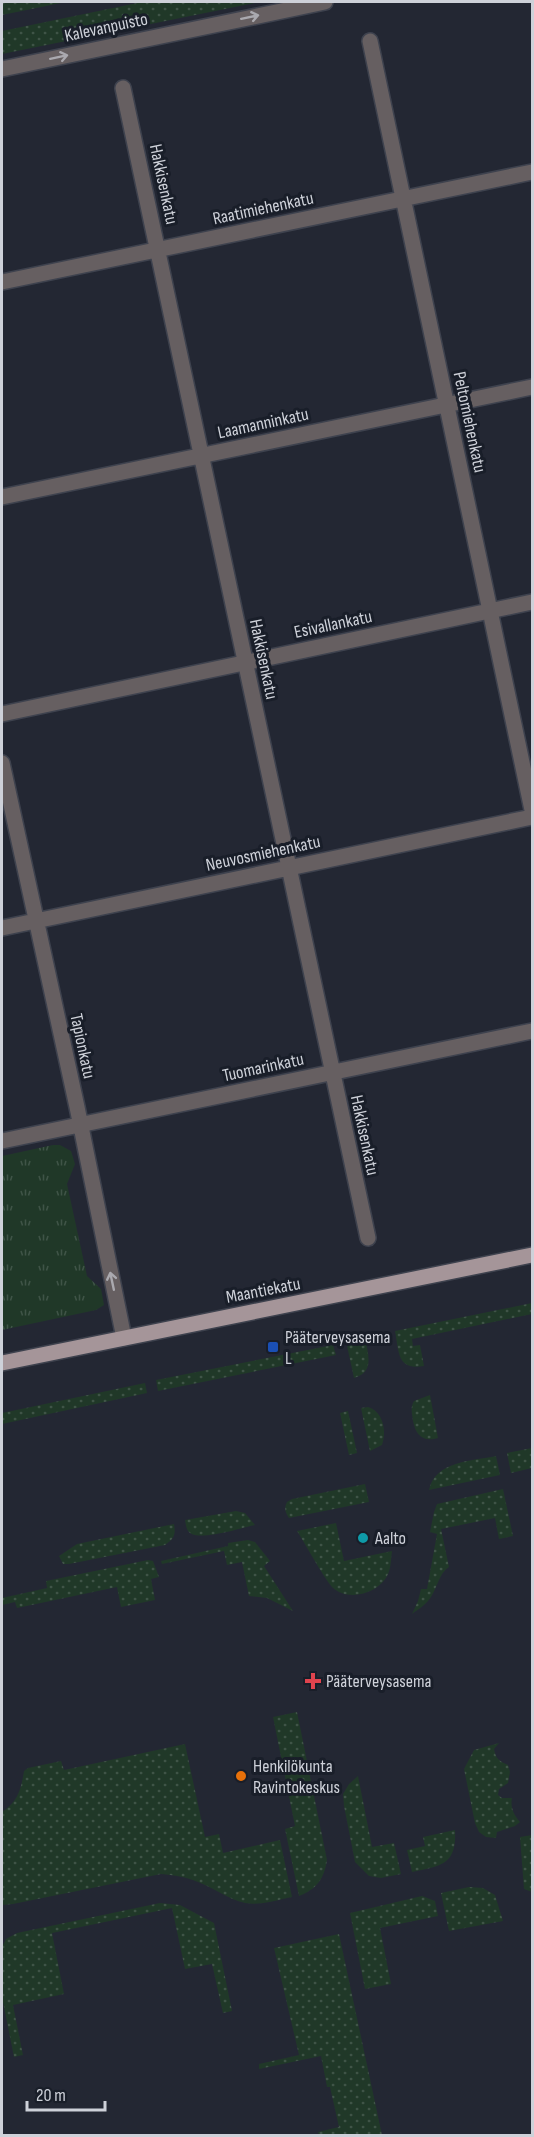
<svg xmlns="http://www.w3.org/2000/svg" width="534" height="2137" viewBox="0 0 534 2137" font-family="'Sofia Sans Condensed',sans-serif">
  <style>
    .grass { fill: url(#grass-dots) }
    .park { fill: url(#park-tufts) }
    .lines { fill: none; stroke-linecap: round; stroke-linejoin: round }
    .minor-casing { stroke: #3e424e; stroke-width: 18 }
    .major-casing { stroke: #3e424e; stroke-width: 18 }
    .minor { stroke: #665f61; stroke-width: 15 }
    .major { stroke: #a59599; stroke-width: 15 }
    .oneway { stroke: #aaa9af }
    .transit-dot { fill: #1a4fb4; stroke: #191e29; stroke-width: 2 }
    .culture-dot { fill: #0f9aa8; stroke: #191e29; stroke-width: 2 }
    .health-dot { fill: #e0444e; stroke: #191e29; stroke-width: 2 }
    .food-dot { fill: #e8710a; stroke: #191e29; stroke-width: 2 }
    .labels { text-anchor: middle; stroke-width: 6; stroke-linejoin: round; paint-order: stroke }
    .street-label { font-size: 18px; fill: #ced1d9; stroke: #191e29 }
    .poi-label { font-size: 18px; fill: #ced1d9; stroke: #191e29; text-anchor: start }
  </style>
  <defs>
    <pattern id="grass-dots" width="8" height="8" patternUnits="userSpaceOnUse" patternTransform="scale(1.5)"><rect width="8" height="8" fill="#203828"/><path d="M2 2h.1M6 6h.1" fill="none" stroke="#3f5447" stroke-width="1.8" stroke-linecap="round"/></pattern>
    <pattern id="park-tufts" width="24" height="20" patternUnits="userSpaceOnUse" patternTransform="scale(1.5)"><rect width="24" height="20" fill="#203828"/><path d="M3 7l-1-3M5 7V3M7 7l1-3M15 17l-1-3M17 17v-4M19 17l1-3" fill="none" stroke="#3f5447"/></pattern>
  </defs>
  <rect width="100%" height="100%" fill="#232733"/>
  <!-- grass -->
  <path class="grass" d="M2,2h64l-64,13z
    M142,2h118l-258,52v-23z
    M532,1303v11l-120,25 1,7 7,-1 4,21c-27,5 -25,-14 -29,-35z
    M365,1337c3,18 10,35 -11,41l-8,-37z
    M333,1345l3,10 -178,36 -2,-11z
    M145,1383l2,10 -145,31v-11z
    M430,1395l8,43c-15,4 -22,-2 -25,-17 -1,-8 -3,-13 1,-20z
    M368,1407c15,4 19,24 14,38l-12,6 -9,-43z
    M348,1411l9,42 -8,2 -9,-42z
    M532,1448v20l-21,5 -4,-20z
    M496,1456l4,19 -71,15c6,-29 43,-29 67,-34z
    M365,1484l4,18 -80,16c-4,-6 -5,-10 -2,-16l5,-3z
    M503,1489l10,47 -14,3 -4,-21 -54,11 8,38c-11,7 -12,24 -21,34 -4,5 -11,9 -16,13l6,-13 3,-12h6l10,-55 -7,-2 4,-20 3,-8z
    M236,1511l9,2 10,12c-14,3 -54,16 -65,8 -4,-3 -4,-8 -5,-13z
    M336,1523l8,38 48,-10c-1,7 -1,17 -4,23 -8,19 -40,29 -56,13 -10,-12 -26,-42 -35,-56z
    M174,1524c2,11 0,15 -9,21l-96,19h-6l-4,-8 18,-12z
    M248,1540l7,2 15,19 -6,5 29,45 -26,-13 -18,-2 -7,-34 -15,3 -3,-14 -62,13 -1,-3 67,-15v-3z
    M148,1560l5,1 6,16 -8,2 4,21 -34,7 -4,-20 -100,21 -2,-6 -13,3v-7l45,-10 -1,-7z
    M297,1712l30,148c-3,19 -10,29 -28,36l-14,-67 10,-3 -22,-109z
    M499,1743l-5,6c2,10 5,12 14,16l2,7 -2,11 -9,6 -1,6 4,3h10c-2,9 2,17 8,24l-5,4 -18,6 -1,6 -10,-1 -7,-5 -4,-9 -11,-54 10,-19z
    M185,1744l20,93 14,-3 4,19 57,-13 12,57c-15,3 -32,9 -47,6 -17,-4 -31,-15 -47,-21 -12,-5 -24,-7 -37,-8l-148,30 -11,1v-93c16,-11 19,-22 22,-41l4,-3 33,-7 3,9z
    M358,1776l14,71 22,-4 7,31 -20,4 -12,-2 -14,-14 -11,-56 -1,-12 6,-10z
    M455,1830c2,35 -14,36 -43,42l-5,-22 18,-4 -2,-9z
    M532,1835v57l-8,-3 -4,-52z
    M469,1887l14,1 12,7 8,26 -54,10 -8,-38z
    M422,1896l13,5 3,15 -58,12 11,56 -26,5 -15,-76z
    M160,1903l20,2 34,18 18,88 -9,2 -11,-49 -27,5 -13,-61 -120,25 12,61 -51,11 10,50 -9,2 -12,-60v-50l4,-8 11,-6z
    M339,1934l43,201h-63l-1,-3 21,-5 -9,-40h-3l-6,-31 -62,13v-5l40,-9 -25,-107z"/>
  <!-- park -->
  <path class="park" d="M53,1145h7l11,6 4,13 -8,20 20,92 14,13 3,16 -8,5 -94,20v-174z"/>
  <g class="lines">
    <defs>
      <path id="minor" d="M370,41l162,769
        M2,69l323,-67
        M123,88l245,1150
        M2,282l530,-110
        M2,497l530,-110
        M2,714l530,-112
        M2,763l75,344 47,231
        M2,928l530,-111
        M2,1141l530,-110"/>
      <path id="major" d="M2,1363l530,-108"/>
    </defs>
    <!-- minor casing -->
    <use href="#minor" class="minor-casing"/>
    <!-- major casing -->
    <use href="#major" class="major-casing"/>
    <!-- minor -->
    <use href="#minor" class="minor"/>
    <!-- major -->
    <use href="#major" class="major"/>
  </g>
  <!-- one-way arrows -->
  <defs><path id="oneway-shaft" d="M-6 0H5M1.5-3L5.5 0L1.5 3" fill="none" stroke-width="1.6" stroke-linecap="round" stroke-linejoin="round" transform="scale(1.5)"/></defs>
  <g class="oneway">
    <use href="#oneway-shaft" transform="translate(250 17) rotate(-12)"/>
    <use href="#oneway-shaft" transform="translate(59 57) rotate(-12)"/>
    <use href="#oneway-shaft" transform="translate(112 1281) rotate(-102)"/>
  </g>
  <!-- markers -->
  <rect class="transit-dot" x="267" y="1341" width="12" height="12" rx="3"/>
  <circle class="culture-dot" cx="363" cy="1538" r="6"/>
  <path class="health-dot" d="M310 1672h6v6h6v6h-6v6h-6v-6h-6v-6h6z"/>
  <circle class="food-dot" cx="241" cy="1776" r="6"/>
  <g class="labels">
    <!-- street labels -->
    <g class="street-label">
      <text transform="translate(106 27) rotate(-12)" y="6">Kalevanpuisto</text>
      <text transform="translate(164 184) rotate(78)" y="6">Hakkisenkatu</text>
      <text transform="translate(263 208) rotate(-12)" y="6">Raatimiehenkatu</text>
      <text transform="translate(470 422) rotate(78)" y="6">Peltomiehenkatu</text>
      <text transform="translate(263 423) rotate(-12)" y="6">Laamanninkatu</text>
      <text transform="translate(333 624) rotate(-12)" y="6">Esivallankatu</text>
      <text transform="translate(264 659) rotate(78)" y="6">Hakkisenkatu</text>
      <text transform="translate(263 853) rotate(-12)" y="6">Neuvosmiehenkatu</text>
      <text transform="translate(83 1046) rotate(78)" y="6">Tapionkatu</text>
      <text transform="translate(263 1067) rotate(-12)" y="6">Tuomarinkatu</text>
      <text transform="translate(365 1135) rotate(78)" y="6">Hakkisenkatu</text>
      <text transform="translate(263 1290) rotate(-11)" y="6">Maantiekatu</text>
    </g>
    <!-- poi labels -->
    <g class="poi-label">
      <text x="285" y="1343">Pääterveysasema<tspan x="285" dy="21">L</tspan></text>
      <text x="375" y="1544">Aalto</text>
      <text x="326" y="1687">Pääterveysasema</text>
      <text x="253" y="1772">Henkilökunta<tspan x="253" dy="21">Ravintokeskus</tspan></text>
    </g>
  </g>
  <!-- border -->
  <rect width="534" height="2137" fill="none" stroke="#ced1d9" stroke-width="6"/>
  <!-- scale -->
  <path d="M27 2101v9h78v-9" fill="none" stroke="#ced1d9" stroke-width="3"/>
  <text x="36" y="2101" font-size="18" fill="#ced1d9" stroke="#191e29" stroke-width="4.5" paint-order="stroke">20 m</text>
</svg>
